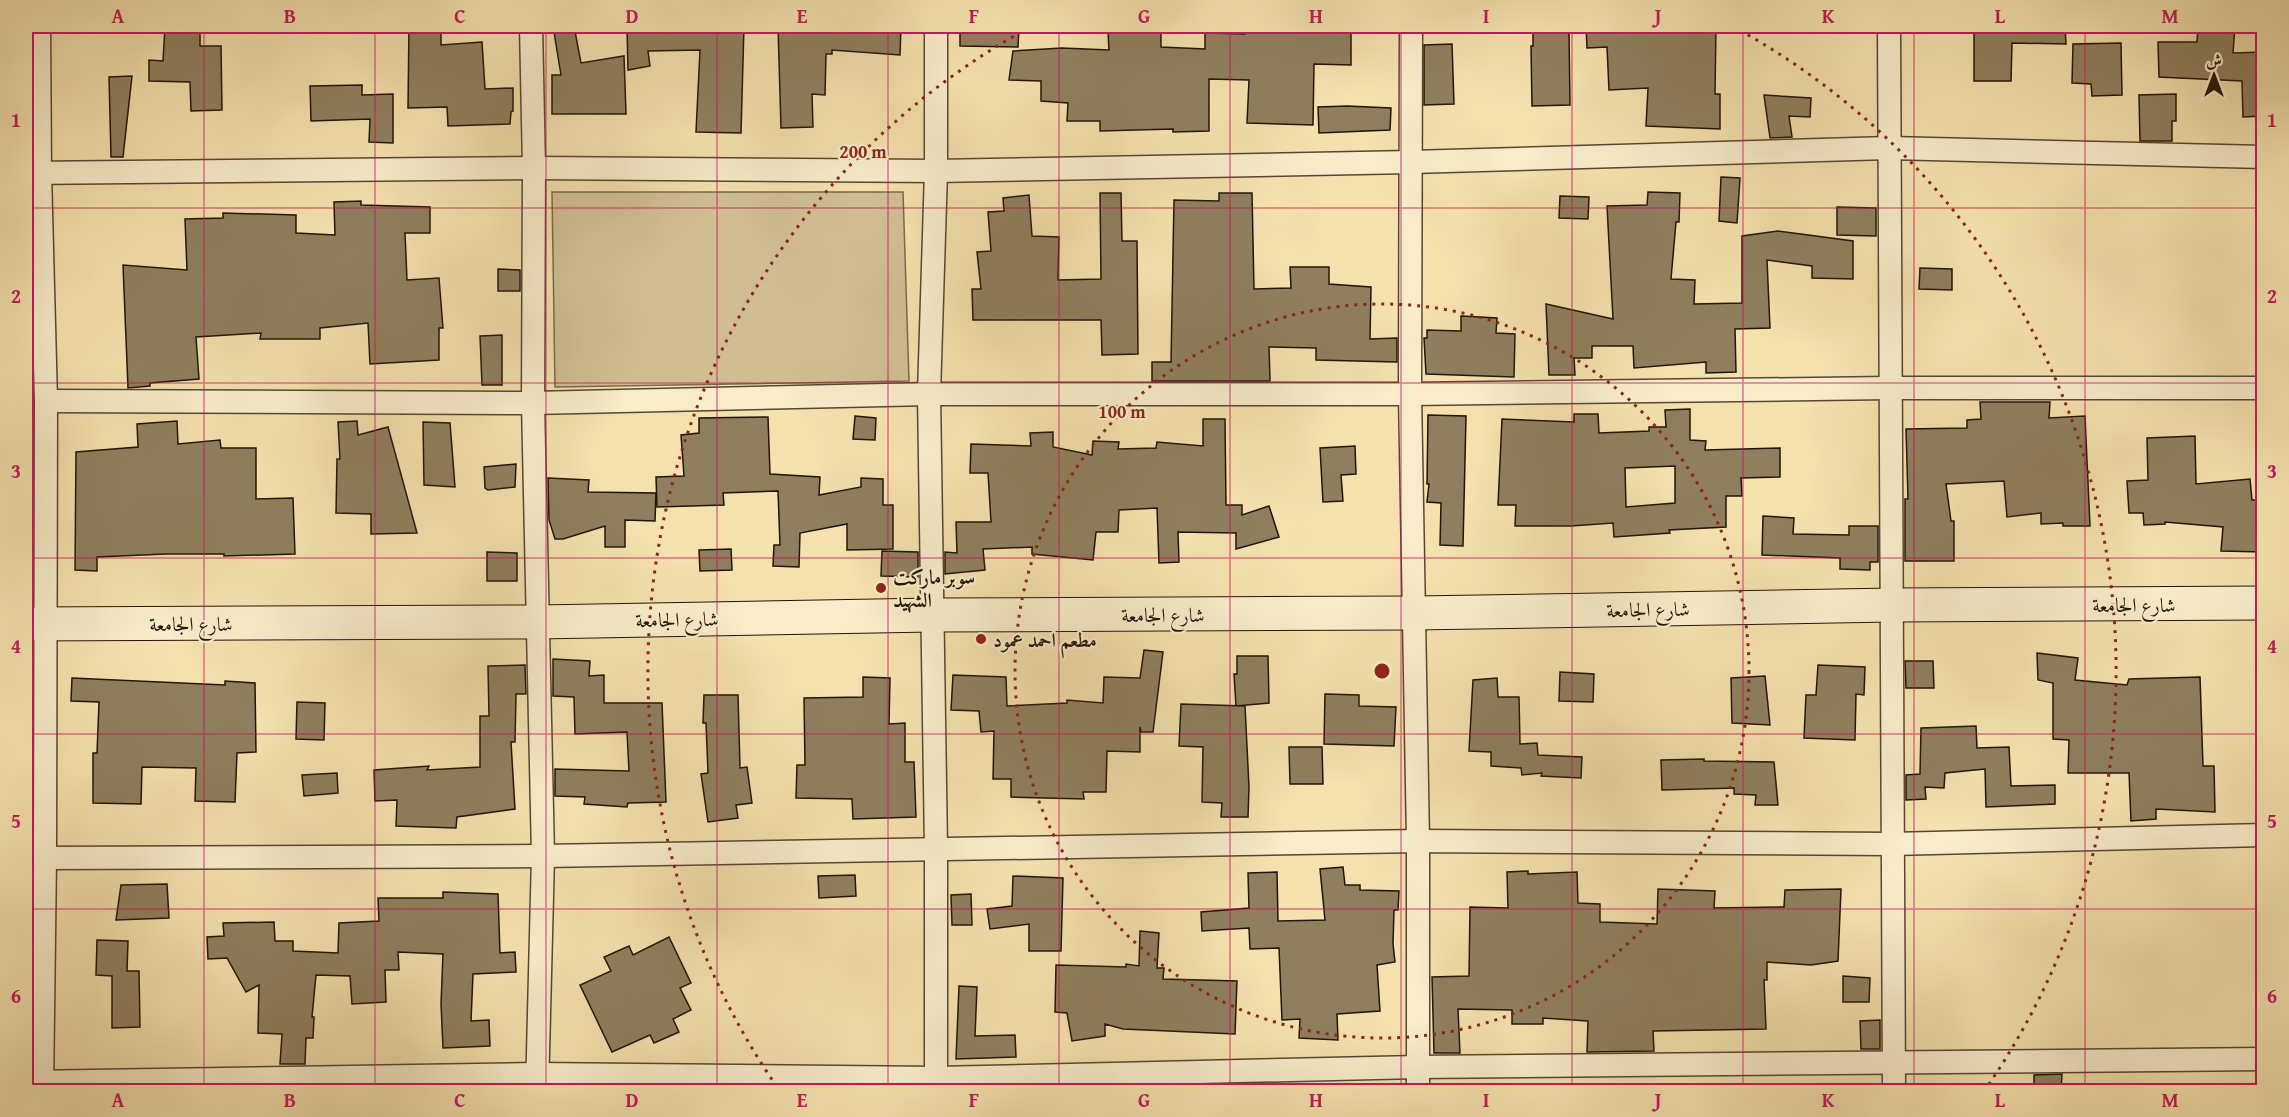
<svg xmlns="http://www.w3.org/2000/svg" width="2289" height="1117" viewBox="0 0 2289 1117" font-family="'Gentium Book Plus',Amiri,serif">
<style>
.green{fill:#d0be92;stroke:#79694d;stroke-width:1.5}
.building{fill:#8f7f5e;stroke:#221408;stroke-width:1.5;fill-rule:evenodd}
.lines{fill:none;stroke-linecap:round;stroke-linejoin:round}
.street-casing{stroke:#564732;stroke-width:25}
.secondary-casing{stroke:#221408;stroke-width:35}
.street{stroke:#f8ecca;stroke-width:22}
.secondary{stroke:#f8ecca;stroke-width:33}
.grid{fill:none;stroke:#c2185b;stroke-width:1.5;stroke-opacity:0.55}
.ring{fill:none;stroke:#8f2418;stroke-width:3;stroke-dasharray:3 6}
.poi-dot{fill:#8f2418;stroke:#f8ecca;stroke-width:2}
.labels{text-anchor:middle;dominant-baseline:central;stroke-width:4.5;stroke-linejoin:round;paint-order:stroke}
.poi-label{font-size:20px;font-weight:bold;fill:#221408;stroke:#f8ecca;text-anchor:start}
.street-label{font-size:20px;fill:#221408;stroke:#f8ecca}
.centre{fill:#8f2418;stroke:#f8ecca;stroke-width:3}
.ring-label{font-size:18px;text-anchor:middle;font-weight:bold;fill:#8f2418;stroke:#f8ecca;stroke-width:4.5;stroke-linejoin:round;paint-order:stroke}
.neatline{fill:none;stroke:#c2185b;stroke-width:2}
.grid-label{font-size:20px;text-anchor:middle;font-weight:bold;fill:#c2185b}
</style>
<rect width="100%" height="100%" fill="#f4e1ae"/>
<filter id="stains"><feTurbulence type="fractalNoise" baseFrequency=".00333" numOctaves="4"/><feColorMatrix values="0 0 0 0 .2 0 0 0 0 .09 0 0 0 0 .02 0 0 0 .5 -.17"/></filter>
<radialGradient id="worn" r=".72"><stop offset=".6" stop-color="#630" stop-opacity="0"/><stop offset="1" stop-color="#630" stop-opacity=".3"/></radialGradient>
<polygon class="green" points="552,192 903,192 909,381 555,387"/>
<g class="building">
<polygon points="165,26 200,26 200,46 221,46 222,110 191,111 190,82 149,81 149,60 163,61"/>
<polygon points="409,26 441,26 441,45 482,42 485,89 513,88 513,111 511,112 510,124 448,126 447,107 408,108"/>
<polygon points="553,26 574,26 581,63 624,56 626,114 552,114 552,75 561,75"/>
<polygon points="627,26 744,26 741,133 696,132 700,50 648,51 650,66 628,70"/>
<polygon points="778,26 901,26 900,55 832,50 832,54 826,54 825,95 812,94 813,127 781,128"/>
<polygon points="960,26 1019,26 1018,47 960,46"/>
<polygon points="1135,26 1161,26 1161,47 1205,49 1205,33 1245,34 1245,26 1351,26 1351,65 1314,64 1313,125 1247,123 1249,80 1209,79 1209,131 1173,132 1173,129 1100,131 1100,121 1067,121 1068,103 1041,101 1041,81 1009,80 1013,51 1062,48 1109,50 1108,32 1135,31"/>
<polygon points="1586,26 1716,26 1715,94 1720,94 1720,129 1646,126 1648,88 1609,90 1607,47 1587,48"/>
<polygon points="1974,26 2065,26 2066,44 2012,43 2011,81 1974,81"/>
<polygon points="2198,26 2235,26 2233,53 2264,52 2263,116 2243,117 2242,81 2159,77 2158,42 2197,42"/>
<polygon points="1569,31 1570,105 1532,106 1531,46 1533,46 1533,32"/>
<polygon points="2121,43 2122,95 2092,96 2091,84 2072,83 2073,44"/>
<polygon points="1452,44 1454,104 1424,105 1424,45"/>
<polygon points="132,76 123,157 111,157 109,77"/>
<polygon points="362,85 362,95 393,94 393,143 369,142 370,119 311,121 310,86"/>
<polygon points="2176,94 2176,121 2172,121 2172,141 2140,141 2139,95"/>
<polygon points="1764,95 1811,98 1810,117 1789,116 1792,137 1770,138"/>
<polygon points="1347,106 1391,108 1390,130 1319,133 1318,107"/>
<polygon points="1721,177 1740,178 1737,223 1719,221"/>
<polygon points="1648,192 1680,193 1679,222 1676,222 1671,279 1695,280 1694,304 1742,303 1742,236 1778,231 1853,241 1853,279 1812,278 1812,266 1767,260 1770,328 1735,329 1736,372 1706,373 1706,362 1634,368 1633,346 1592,346 1592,358 1574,358 1575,375 1549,375 1546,304 1613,319 1607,206 1647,205"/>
<polygon points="1100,193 1121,193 1122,241 1137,241 1138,354 1102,355 1101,320 973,320 972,289 981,289 977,252 991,251 988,212 1004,211 1003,198 1029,195 1032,236 1059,237 1058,280 1101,279"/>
<polygon points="1219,193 1252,193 1254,289 1291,288 1290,267 1329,267 1329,284 1371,287 1370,339 1397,338 1397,362 1316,360 1316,348 1269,347 1270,381 1152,381 1152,362 1171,362 1174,200 1219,201"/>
<polygon points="1560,196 1589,197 1588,219 1559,218"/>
<polygon points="361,201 361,205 430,207 430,233 405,233 407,280 439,278 443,328 439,328 439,360 370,364 368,323 320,328 320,339 260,339 261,333 196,337 199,379 150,383 150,386 128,388 123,265 187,270 185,219 223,218 223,213 296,215 296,233 335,235 334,202"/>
<polygon points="1837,207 1876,208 1876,236 1837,235"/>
<polygon points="1920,268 1952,269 1952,290 1919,289"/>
<polygon points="498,269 520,270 520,291 498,291"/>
<polygon points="1461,316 1497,318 1496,333 1515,334 1514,377 1426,374 1424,338 1427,338 1427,330 1461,331"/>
<polygon points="502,335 502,385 482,385 480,336"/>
<polygon points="1980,402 2050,402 2049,418 2085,416 2090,526 2063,526 2063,523 2041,524 2041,513 2007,517 2004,481 1946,484 1951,521 1954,521 1954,561 1905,561 1905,499 1908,499 1906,429 1967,428 1967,420 1981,419"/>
<path d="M 1690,409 L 1690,440 L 1706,441 L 1705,450 L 1780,448 L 1780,477 L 1741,478 L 1742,496 L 1726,496 L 1726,527 L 1669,530 L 1670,533 L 1614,537 L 1613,523 L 1571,526 L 1515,526 L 1516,505 L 1498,505 L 1502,419 L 1574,422 L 1574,414 L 1598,414 L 1599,433 L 1649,431 L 1649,427 L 1666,427 L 1665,410 ZM 1675,466 L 1675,503 L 1626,507 L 1625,468 Z"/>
<polygon points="1428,415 1466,416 1463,546 1440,545 1441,503 1427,502 1429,484 1427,484"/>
<polygon points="855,416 876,418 875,440 853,439"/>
<polygon points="768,417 770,474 820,477 819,495 861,487 861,478 883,479 883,505 893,505 893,549 847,550 847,524 800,533 799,567 773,566 774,545 780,545 778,491 723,493 724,505 657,507 656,477 684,476 681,435 699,433 699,418"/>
<polygon points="1203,419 1225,419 1226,505 1242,505 1242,515 1269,506 1279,537 1236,549 1236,533 1178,532 1179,562 1159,563 1157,508 1119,510 1118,532 1096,532 1093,560 1032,554 1032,547 983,549 985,570 945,574 945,552 957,553 956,522 991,522 988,473 970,473 971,444 1031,446 1030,433 1053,432 1053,447 1092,455 1093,441 1119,442 1118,449 1156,448 1157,442 1203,446"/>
<polygon points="177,421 178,444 220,440 221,448 256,448 256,499 293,498 295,554 224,556 224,554 166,554 97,557 97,571 75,570 76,452 138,447 137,424"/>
<polygon points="357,421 358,435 388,427 417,533 371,534 371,514 336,513 337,459 340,459 338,422"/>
<polygon points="423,422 450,423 455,487 424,485"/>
<polygon points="2195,436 2196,484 2250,479 2252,500 2257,500 2256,533 2264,534 2264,552 2221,551 2223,527 2165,522 2165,524 2144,525 2143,513 2129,513 2127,481 2148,480 2147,438"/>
<polygon points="1355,446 1356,474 1341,475 1343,501 1323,502 1320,448"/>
<polygon points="516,464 515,487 488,490 485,488 484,467"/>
<polygon points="548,478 589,480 588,492 656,493 655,521 625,520 625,547 605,547 605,526 563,539 555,539 549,520"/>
<polygon points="1763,516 1794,518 1793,534 1849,535 1849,526 1878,526 1878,562 1870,562 1870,570 1840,569 1840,558 1762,555"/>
<polygon points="731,549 732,570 700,571 699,550"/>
<polygon points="882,551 918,552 918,577 881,576"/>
<polygon points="487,552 517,553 517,581 487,581"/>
<polygon points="1144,650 1163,652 1153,732 1141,732 1140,727 1140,752 1107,751 1106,792 1083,792 1084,799 1011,797 1011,779 993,779 994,731 981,732 979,711 951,710 953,675 1006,677 1007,706 1067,703 1067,700 1103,703 1104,677 1140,678"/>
<polygon points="2037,653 2078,658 2075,680 2127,685 2129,679 2200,677 2203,766 2214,766 2215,812 2156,809 2156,819 2131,821 2129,773 2068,773 2069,740 2053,739 2053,683 2038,680"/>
<polygon points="1237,656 1268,656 1269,703 1236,706 1234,674 1237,674"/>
<polygon points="553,659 590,661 589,676 604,675 604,703 662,703 666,802 628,803 627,807 584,804 585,797 555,796 555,769 629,771 627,732 575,734 574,697 553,696"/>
<polygon points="1905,661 1933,661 1934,688 1906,688"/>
<polygon points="525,665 526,694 516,694 515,742 511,742 515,809 457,817 456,828 396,826 397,800 375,801 374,770 429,766 427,770 480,767 480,716 489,716 488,666"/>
<polygon points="1818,665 1865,667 1864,695 1856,694 1855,740 1804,738 1806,695 1816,695"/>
<polygon points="1560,672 1594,674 1593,702 1559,701"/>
<polygon points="1765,676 1770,725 1732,723 1731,678"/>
<polygon points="863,677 890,678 889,724 905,723 905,762 914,762 916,817 853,819 852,799 796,798 797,765 805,765 804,698 863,697"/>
<polygon points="72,678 225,685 225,681 255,683 256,752 237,753 235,802 195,801 196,768 142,767 141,804 93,803 93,753 97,753 99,702 71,701"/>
<polygon points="1497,678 1498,697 1519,697 1520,744 1537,743 1538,755 1582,757 1581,778 1541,776 1542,773 1522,775 1521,768 1491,766 1491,752 1469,751 1473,680"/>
<polygon points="1325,694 1359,695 1359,706 1396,707 1394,746 1324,744"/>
<polygon points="704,695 738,695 740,768 747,767 752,803 736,805 738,818 708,822 701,774 708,773 706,723 703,723"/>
<polygon points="297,702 325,703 324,740 296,739"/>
<polygon points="1181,704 1245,706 1249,787 1248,817 1221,817 1222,803 1202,802 1203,747 1179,746"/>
<polygon points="1976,726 1977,748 2009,747 2011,786 2055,785 2055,804 1986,807 1985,769 1945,773 1944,788 1925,787 1926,799 1906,800 1906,775 1920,774 1921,728"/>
<polygon points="1289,747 1322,747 1323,784 1290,784"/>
<polygon points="1704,759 1704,761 1774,762 1778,805 1755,805 1756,795 1734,794 1734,788 1662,790 1661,760"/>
<polygon points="337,773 338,793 304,796 302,775"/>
<polygon points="1343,867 1345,885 1360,885 1360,890 1399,891 1398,910 1394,910 1393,944 1395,962 1377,965 1380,1011 1337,1014 1338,1040 1299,1038 1300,1019 1282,1020 1279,948 1250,949 1249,928 1202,931 1201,912 1249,908 1248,873 1277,872 1278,921 1325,920 1320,869"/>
<polygon points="1528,871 1528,874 1577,872 1578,903 1600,904 1600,922 1657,924 1658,889 1715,891 1714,908 1784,907 1785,890 1841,889 1838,961 1811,965 1767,962 1767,980 1764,980 1766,1029 1653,1031 1654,1051 1587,1052 1588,1021 1543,1018 1543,1024 1512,1024 1512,1010 1458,1009 1460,1053 1434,1053 1432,977 1469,976 1470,907 1508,908 1507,872"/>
<polygon points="855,875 856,896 819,898 818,876"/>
<polygon points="1013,876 1063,878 1061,951 1029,951 1029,924 990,929 987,909 1012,906"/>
<polygon points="167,884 169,918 116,920 121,885"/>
<polygon points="443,892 498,894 500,953 515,952 516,972 473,974 471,1021 489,1020 490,1046 443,1048 441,1004 443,954 398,952 399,970 385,970 386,1002 352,1004 350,976 316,975 312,1017 314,1017 313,1038 306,1038 305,1064 280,1064 282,1034 258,1033 259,985 246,992 227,958 208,959 207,937 224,936 223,923 274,922 275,941 293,941 293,951 338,953 339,923 379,921 378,898 443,898"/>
<polygon points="971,894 972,925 952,925 951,895"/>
<polygon points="1140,931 1159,933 1157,968 1164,968 1163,979 1237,981 1235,1034 1123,1029 1105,1024 1105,1036 1072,1041 1067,1013 1055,1012 1056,965 1126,967 1126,964 1139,966"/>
<polygon points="669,937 691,983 680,988 691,1010 673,1019 679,1032 654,1043 650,1035 612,1052 580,985 611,971 604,957 629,946 633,955"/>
<polygon points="97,940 128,941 127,971 139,971 140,1027 112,1028 112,976 96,975"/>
<polygon points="1843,976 1870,978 1869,1002 1843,1002"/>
<polygon points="959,986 977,987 975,1036 1015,1035 1016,1057 956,1059"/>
<polygon points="1880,1020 1880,1049 1861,1049 1860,1021"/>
<polygon points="2062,1074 2061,1092 2034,1092 2034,1075"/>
</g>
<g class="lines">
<g class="street-casing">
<g id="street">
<polyline points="39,26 40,173 46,401 45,858 42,1092"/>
<polyline points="531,26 534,168 533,403 543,856 537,1092"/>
<polyline points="936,26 936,171 929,394 936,849 936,1092"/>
<polyline points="1411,26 1410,394 1418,841 1418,1092"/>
<polyline points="1889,26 1894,1092"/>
<polyline points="26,173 534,168 936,171 1411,162 1889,148 2264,157"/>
<polyline points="46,401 533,403 929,394 1410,394 1890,388 2264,388"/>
<polyline points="45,858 543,856 1418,841 1892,844 2264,835"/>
<polyline points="26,1082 536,1074 936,1078 1418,1067 2264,1059"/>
</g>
</g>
<g class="secondary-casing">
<polyline id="secondary" points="26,624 538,622 932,615 1415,613 1893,605 2264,603"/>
</g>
<use href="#street" class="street"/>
<use href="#secondary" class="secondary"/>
</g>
<path class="grid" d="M 204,26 L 204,1092M 375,26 L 375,1092M 546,26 L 546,1092M 717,26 L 717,1092M 888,26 L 888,1092M 1059,26 L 1059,1092M 1230,26 L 1230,1092M 1401,26 L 1401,1092M 1572,26 L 1572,1092M 1743,26 L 1743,1092M 1914,26 L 1914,1092M 2085,26 L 2085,1092M 26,208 L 2264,208M 26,383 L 2264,383M 26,558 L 2264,558M 26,734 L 2264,734M 26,909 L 2264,909"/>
<g class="ring">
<circle cx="1382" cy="671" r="367"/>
<path d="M777 1087A734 734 0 0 1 1032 26M1732 26A734 734 0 0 1 1987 1087"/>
</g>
<g class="poi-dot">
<circle cx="881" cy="588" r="6"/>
<circle cx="981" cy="639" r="6"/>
</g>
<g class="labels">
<g class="poi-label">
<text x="893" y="576">سوبر ماركت<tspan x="893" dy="23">الشهيد</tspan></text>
<text x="993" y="639">مطعم احمد عمود</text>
</g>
<g class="street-label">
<text x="2134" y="604">شارع الجامعة</text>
<text transform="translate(1648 609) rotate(-1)">شارع الجامعة</text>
<text x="1163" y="614">شارع الجامعة</text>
<text transform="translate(677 619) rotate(-1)">شارع الجامعة</text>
<text x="191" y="623">شارع الجامعة</text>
</g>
</g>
<circle cx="1382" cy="671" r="9" class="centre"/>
<g class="ring-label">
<text x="863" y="158">200 m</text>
<text x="1122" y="418">100 m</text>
</g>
<rect width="2289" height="1117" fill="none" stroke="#f4e1ae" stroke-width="66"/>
<g transform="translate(2214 75)" stroke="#f8ecca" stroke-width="4.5" paint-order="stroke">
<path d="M0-4.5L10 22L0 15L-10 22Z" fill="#221408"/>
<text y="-9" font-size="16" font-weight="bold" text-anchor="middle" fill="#221408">ش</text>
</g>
<rect x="33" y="33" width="2223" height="1051" class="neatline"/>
<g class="grid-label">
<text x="118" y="23">A</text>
<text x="290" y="23">B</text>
<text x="460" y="23">C</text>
<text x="632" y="23">D</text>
<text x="802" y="23">E</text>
<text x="974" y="23">F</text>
<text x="1144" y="23">G</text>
<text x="1316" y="23">H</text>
<text x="1486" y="23">I</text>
<text x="1658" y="23">J</text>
<text x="1828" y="23">K</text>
<text x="2000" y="23">L</text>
<text x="2170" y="23">M</text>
<text x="16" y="127">1</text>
<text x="2272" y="127">1</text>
<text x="16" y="303">2</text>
<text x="2272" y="303">2</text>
<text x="16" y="478">3</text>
<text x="2272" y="478">3</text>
<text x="16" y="653">4</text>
<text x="2272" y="653">4</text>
<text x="16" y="828">5</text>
<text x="2272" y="828">5</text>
<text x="16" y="1003">6</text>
<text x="2272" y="1003">6</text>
<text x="118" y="1107">A</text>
<text x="290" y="1107">B</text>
<text x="460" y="1107">C</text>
<text x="632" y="1107">D</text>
<text x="802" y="1107">E</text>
<text x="974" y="1107">F</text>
<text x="1144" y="1107">G</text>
<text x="1316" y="1107">H</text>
<text x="1486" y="1107">I</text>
<text x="1658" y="1107">J</text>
<text x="1828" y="1107">K</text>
<text x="2000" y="1107">L</text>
<text x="2170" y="1107">M</text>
</g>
<rect width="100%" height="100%" filter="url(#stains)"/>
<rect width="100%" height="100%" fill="url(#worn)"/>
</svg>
